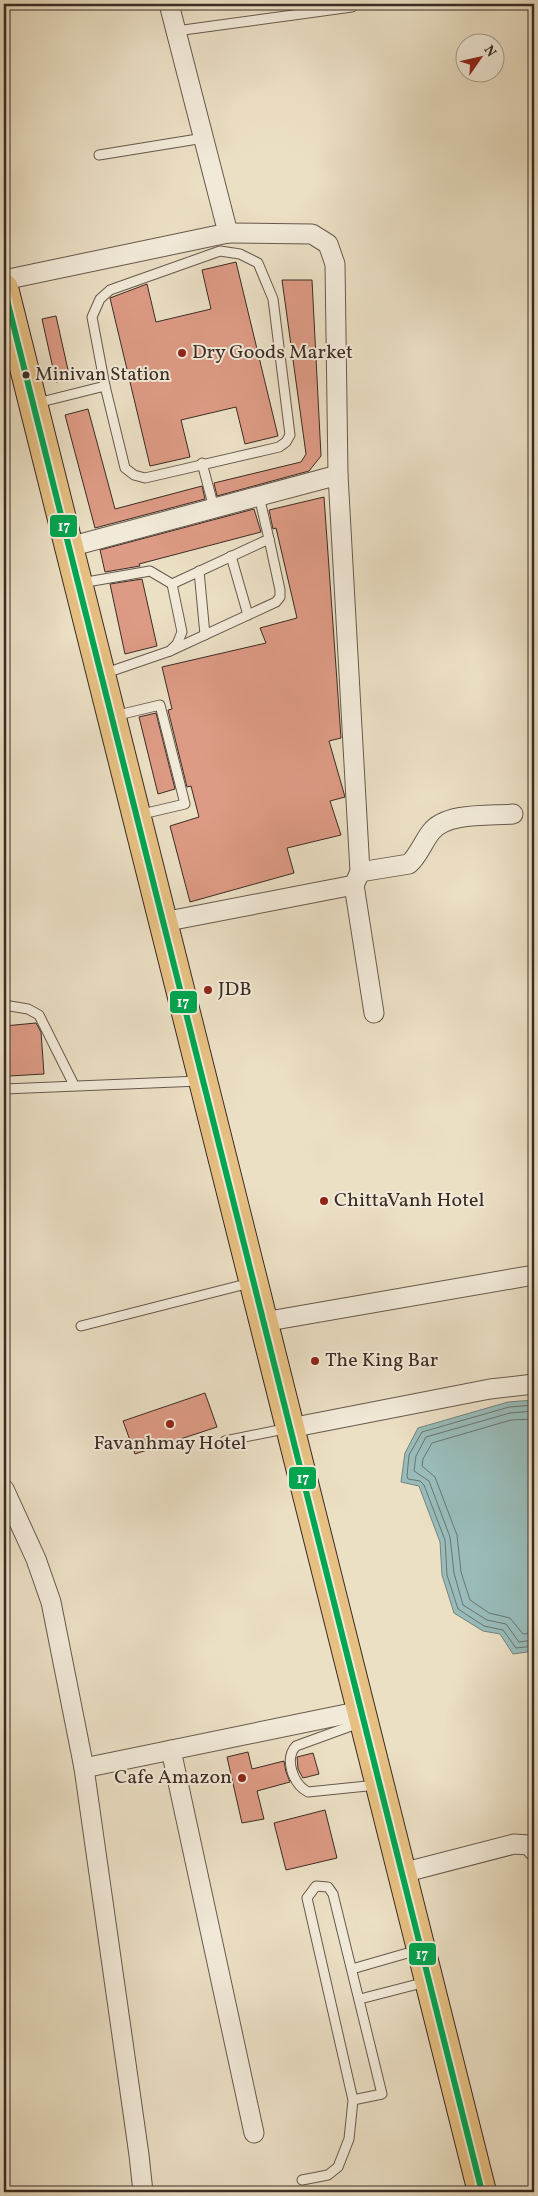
<svg xmlns="http://www.w3.org/2000/svg" width="538" height="2196" viewBox="0 0 538 2196" font-family="Vollkorn,serif">
<style>
.water{fill:#99bcba;stroke:#73827e}
.lines{fill:none;stroke-linecap:round;stroke-linejoin:round}
.shore{stroke:#6a746f;stroke-width:1}
.building{fill:#dd9a84;stroke:#3b2c24}
.lane-casing{stroke:#67594c;stroke-width:11}
.street-casing{stroke:#67594c;stroke-width:21}
.highway-casing{stroke:#3b2c24;stroke-width:30}
.lane{stroke:#f2ead9;stroke-width:9}
.street{stroke:#f2ead9;stroke-width:19}
.highway{stroke:#e6c082;stroke-width:28}
.bus-1-casing{stroke:#f2ead9;stroke-width:10}
.bus-1{stroke:#00a651;stroke-width:6}
.poi-dot{fill:#8f2418;stroke:#f2ead9;stroke-width:2}
.bus-dot{fill:#3b2c24;stroke:#f2ead9;stroke-width:2}
.labels{text-anchor:middle;dominant-baseline:central;stroke-width:4;stroke-linejoin:round;paint-order:stroke}
.bus-label{font-size:19px;fill:#3b2c24;stroke:#f2ead9;text-anchor:start}
.poi-label{font-size:20px;fill:#3b2c24;stroke:#f2ead9;text-anchor:start}
.line-badge{stroke:#f2ead9;stroke-width:2}
.badge-label{font-size:14px;text-anchor:middle;font-weight:bold;fill:#fff}
</style>
<rect width="100%" height="100%" fill="#ebdfc4"/>
<filter id="stains"><feTurbulence type="fractalNoise" baseFrequency=".004" numOctaves="4"/><feColorMatrix values="0 0 0 0 .2 0 0 0 0 .09 0 0 0 0 .02 0 0 0 .5 -.17"/></filter>
<radialGradient id="worn" r=".72"><stop offset=".6" stop-color="#630" stop-opacity="0"/><stop offset="1" stop-color="#630" stop-opacity=".3"/></radialGradient>
<polygon class="water" points="534,1400 534,1651 513,1654 500,1634 483,1631 454,1613 442,1575 440,1542 419,1486 401,1482 405,1453 418,1428 508,1402"/>
<g class="lines">
<g class="shore">
<polyline points="534,1405 509,1407 422,1432 409,1455 407,1476 408,1479 420,1481 424,1485 445,1540 447,1575 458,1609 484,1626 503,1630 516,1648 534,1646"/>
<polyline points="534,1411 510,1413 426,1437 416,1456 414,1471 429,1481 450,1537 454,1573 463,1605 487,1620 506,1624 519,1642 534,1640"/>
<polyline points="534,1419 511,1420 432,1443 423,1459 422,1466 435,1477 457,1535 461,1572 470,1600 489,1613 510,1618 523,1634 534,1633"/>
</g>
</g>
<g class="building">
<polygon points="236,262 278,436 245,444 236,407 181,420 190,457 150,466 110,298 147,284 156,322 211,309 202,270"/>
<polygon points="282,280 312,280 321,456 309,471 217,496 214,483 301,462 306,454"/>
<polygon points="56,316 70,379 56,382 42,319"/>
<polygon points="88,409 115,509 202,486 205,499 95,528 65,415"/>
<polygon points="324,497 341,738 329,741 345,797 330,801 341,835 287,848 294,873 190,902 170,826 199,817 191,786 187,787 168,710 172,709 162,667 266,643 260,628 297,618 276,528 273,529 269,510"/>
<polygon points="254,509 261,532 139,564 140,566 105,572 100,550"/>
<polygon points="142,579 157,646 125,654 110,584"/>
<polygon points="156,713 175,789 158,794 139,717"/>
<polygon points="36,1023 41,1032 44,1074 9,1076 9,1065 4,1066 4,1026"/>
<polygon points="205,1393 217,1427 135,1454 123,1421"/>
<polygon points="248,1752 252,1769 284,1761 286,1772 290,1782 257,1791 264,1819 242,1823 227,1757"/>
<polygon points="313,1753 319,1774 303,1778 298,1769 297,1757"/>
<polygon points="325,1810 337,1858 286,1870 274,1823"/>
</g>
<g class="lines">
<g class="lane-casing">
<g id="lane">
<polyline points="176,31 352,7"/>
<polyline points="99,155 204,138"/>
<polygon points="220,251 240,254 258,263 273,299 290,435 286,442 279,447 145,478 134,475 125,468 105,386 92,317 100,299 110,290"/>
<polyline points="37,403 105,386"/>
<polyline points="202,463 214,508"/>
<polyline points="231,556 248,615"/>
<polyline points="199,571 205,635"/>
<polyline points="81,583 150,571 172,584 269,539 259,496"/>
<polyline points="170,651 276,602 280,597 280,590 269,539"/>
<polyline points="103,674 170,651 177,644 182,632 172,584"/>
<polyline points="114,716 160,705 185,804 138,815"/>
<polyline points="4,1005 28,1009 39,1015 74,1085"/>
<polyline points="4,1089 200,1081"/>
<polyline points="81,1326 250,1283"/>
<polyline points="225,1441 289,1428"/>
<path d="M 362,1722 L 296,1746 C 284,1759 293,1784 308,1792 L 377,1785"/>
<polyline points="352,1969 418,1950"/>
<polyline points="360,1999 426,1982"/>
<polyline points="302,2180 328,2175 338,2167 349,2139 353,2100 307,1898 316,1886 328,1887 333,1894 382,2094 353,2100"/>
</g>
</g>
<g class="street-casing">
<g id="street">
<polyline points="4,280 228,233 169,4"/>
<polyline points="69,547 338,475"/>
<path d="M 360,872 L 409,864 C 419,855 423,842 431,832 C 446,812 490,816 513,814"/>
<polyline points="354,885 374,1013"/>
<polyline points="163,922 354,885 360,872 338,475 335,264 328,244 312,234 228,233"/>
<polyline points="263,1322 534,1275"/>
<polyline points="290,1428 490,1389 534,1384"/>
<polyline points="4,1489 36,1559 51,1602 84,1768 139,2155 143,2192"/>
<polyline points="171,1750 254,2133"/>
<polyline points="84,1768 361,1711"/>
<polyline points="402,1873 514,1844 529,1845 534,1851"/>
</g>
</g>
<g class="highway-casing">
<polyline id="highway" points="4,288 482,2192"/>
</g>
<use href="#lane" class="lane"/>
<use href="#street" class="street"/>
<use href="#highway" class="highway"/>
<g class="bus-1-casing">
<polyline id="bus-1" points="4,288 482,2192"/>
</g>
<use href="#bus-1" class="bus-1"/>
</g>
<g class="poi-dot">
<circle cx="182" cy="353" r="5"/>
<circle cx="208" cy="990" r="5"/>
<circle cx="324" cy="1201" r="5"/>
<circle cx="315" cy="1361" r="5"/>
<circle cx="170" cy="1424" r="5"/>
<circle cx="242" cy="1778" r="5"/>
</g>
<circle class="bus-dot" cx="26" cy="375" r="4.5"/>
<g class="labels">
<g class="bus-label">
<text x="35" y="375">Minivan Station</text>
</g>
<g class="poi-label">
<text x="192" y="353">Dry Goods Market</text>
<text x="218" y="990">JDB</text>
<text x="334" y="1201">ChittaVanh Hotel</text>
<text x="325" y="1361">The King Bar</text>
<text x="170" y="1444" text-anchor="middle">Favanhmay Hotel</text>
<text x="232" y="1778" text-anchor="end">Cafe Amazon</text>
</g>
</g>
<g class="line-badge">
<rect x="49" y="514" width="29" height="24" rx="5" fill="#00a651"/>
<rect x="169" y="990" width="29" height="24" rx="5" fill="#00a651"/>
<rect x="288" y="1466" width="29" height="24" rx="5" fill="#00a651"/>
<rect x="408" y="1942" width="29" height="24" rx="5" fill="#00a651"/>
</g>
<g class="badge-label">
<text x="64" y="531">17</text>
<text x="183" y="1007">17</text>
<text x="303" y="1483">17</text>
<text x="422" y="1959">17</text>
</g>
<rect width="538" height="2196" fill="none" stroke="#ebdfc4" stroke-width="20"/>
<rect x="5" y="5" width="528" height="2186" fill="none" stroke="#3b2c24" stroke-width="2.5"/>
<rect x="10" y="10" width="518" height="2176" fill="none" stroke="#3b2c24"/>
<g transform="translate(480 58) rotate(56)"><circle r="24" fill="#f2ead9" stroke="#a99e91"/>
<path d="M0-4L9 19L0 12L-9 19Z" fill="#8f2418"/>
<text y="-8" font-size="14" font-weight="bold" text-anchor="middle" fill="#3b2c24">N</text>
</g>
<rect width="100%" height="100%" filter="url(#stains)"/>
<rect width="100%" height="100%" fill="url(#worn)"/>
</svg>
